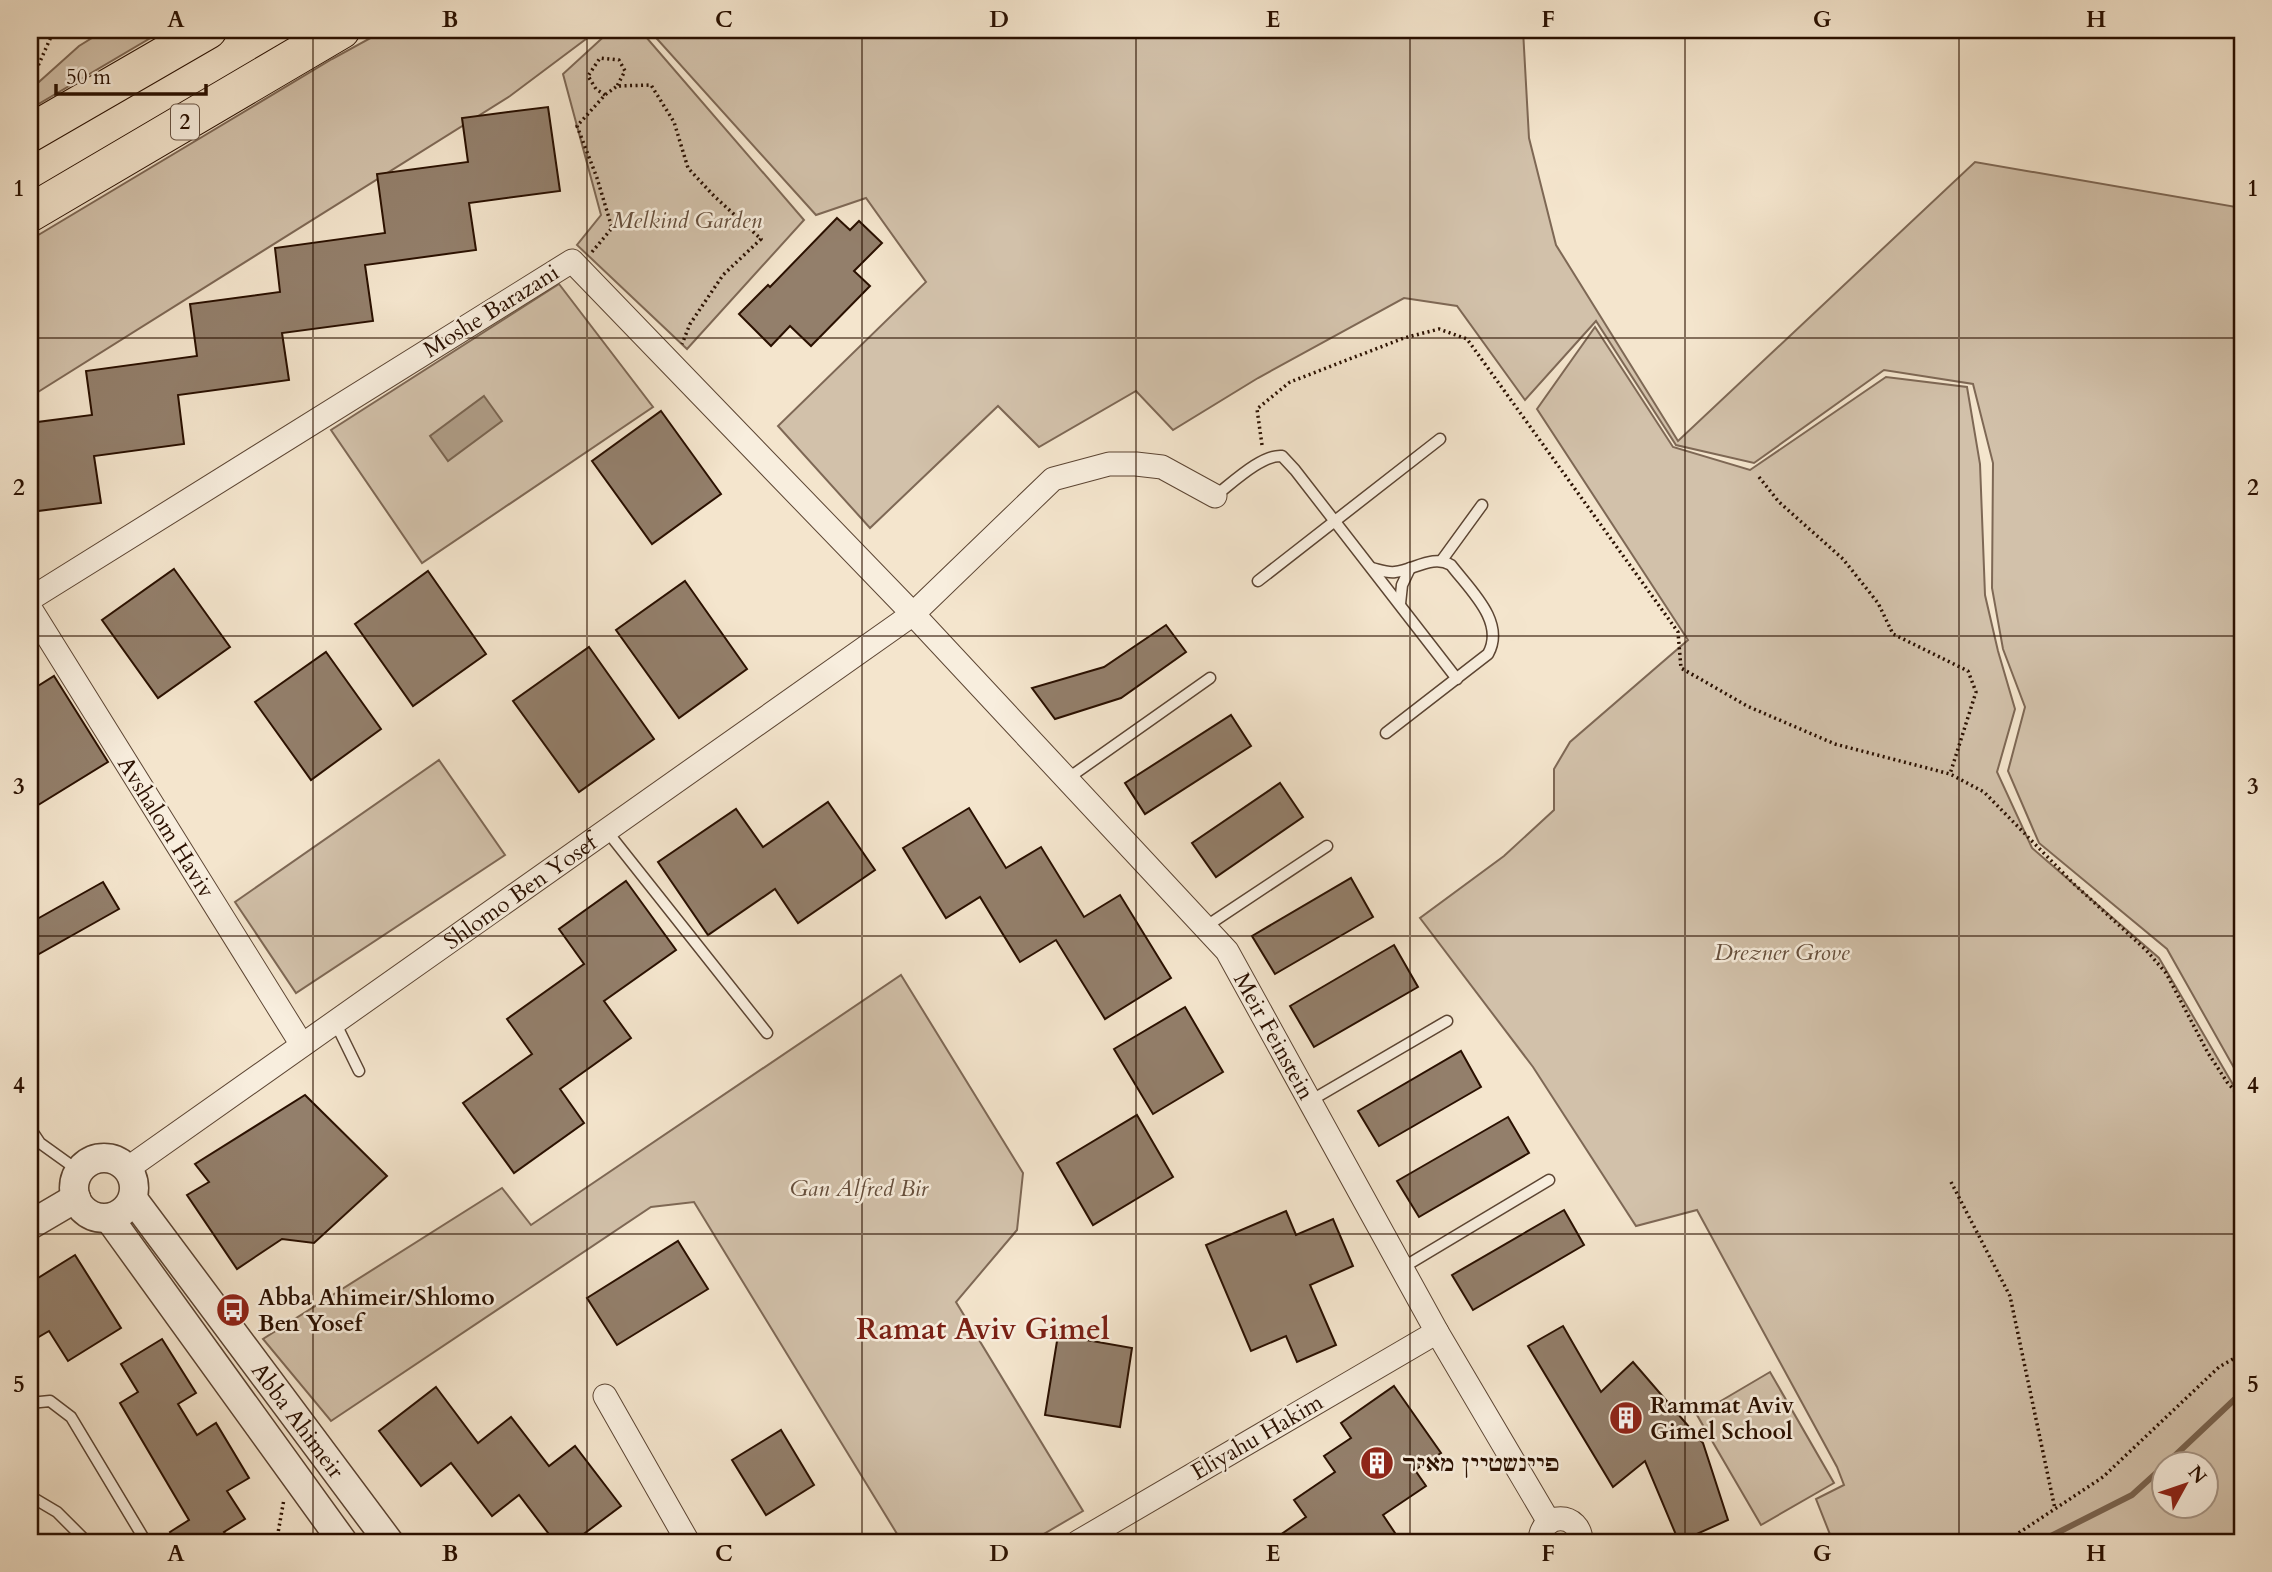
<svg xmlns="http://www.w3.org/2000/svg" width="2272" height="1572" viewBox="0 0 2272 1572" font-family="Cardo,'Frank Ruhl Libre',serif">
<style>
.green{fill:#d2c1aa;stroke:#7e6855;stroke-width:2;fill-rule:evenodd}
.water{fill:#af9d87;stroke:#7a6551;stroke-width:2}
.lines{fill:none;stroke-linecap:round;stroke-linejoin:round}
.stream{stroke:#7a6551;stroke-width:6}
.building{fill:#937f6b;stroke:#2a1000;stroke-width:2}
.service-casing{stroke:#5c4533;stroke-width:13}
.minor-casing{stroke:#5c4533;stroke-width:25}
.tertiary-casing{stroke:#5c4533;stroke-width:31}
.trunk-casing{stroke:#2a1000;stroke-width:39}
.path{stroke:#2a1000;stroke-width:3.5;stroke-dasharray:2 3.5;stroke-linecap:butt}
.service{stroke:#f8eede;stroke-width:10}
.minor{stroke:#f8eede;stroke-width:23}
.tertiary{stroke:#f8eede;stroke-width:28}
.trunk{stroke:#f4e5cd;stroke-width:37}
.grid{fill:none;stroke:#2a1000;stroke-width:2;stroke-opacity:0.55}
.labels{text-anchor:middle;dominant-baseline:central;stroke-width:5;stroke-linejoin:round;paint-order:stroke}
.shield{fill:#f8eede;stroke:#685343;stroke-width:2}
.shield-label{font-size:21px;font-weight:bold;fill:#2a1000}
.park-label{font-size:23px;font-style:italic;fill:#654e3c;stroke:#f8eede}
.street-label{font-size:23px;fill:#2a1000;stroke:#f8eede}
.poi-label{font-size:23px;font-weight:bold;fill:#2a1000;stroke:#f8eede;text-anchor:start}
.district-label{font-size:30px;font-weight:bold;fill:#7a1f14;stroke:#f8eede}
.neatline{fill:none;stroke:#2a1000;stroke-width:2.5}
.grid-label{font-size:23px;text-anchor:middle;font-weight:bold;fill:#2a1000}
</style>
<rect width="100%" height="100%" fill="#f4e5cd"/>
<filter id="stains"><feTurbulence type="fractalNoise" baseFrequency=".00286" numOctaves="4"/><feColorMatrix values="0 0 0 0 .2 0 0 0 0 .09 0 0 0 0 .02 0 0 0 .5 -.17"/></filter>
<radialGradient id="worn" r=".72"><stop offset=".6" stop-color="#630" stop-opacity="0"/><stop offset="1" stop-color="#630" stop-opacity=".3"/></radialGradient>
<g class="green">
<polygon points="105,30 164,30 30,109 30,90 79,46"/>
<polygon points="385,30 598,30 510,96 30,397 30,240 332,59"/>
<polygon points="611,30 640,30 804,220 687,349 577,245 601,215 563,74"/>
<polygon points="649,30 1523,30 1529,138 1556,245 1678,441 1975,162 2242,208 2242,1082 2167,949 2039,843 2008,771 2025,707 2003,649 1992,588 1993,463 1973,384 1884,370 1754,463 1676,445 1596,321 1525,400 1457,306 1404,298 1258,378 1173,430 1136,391 1039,447 998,406 870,528 778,426 926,282 866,198 816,215"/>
<polygon points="559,284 653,407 422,563 331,430"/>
<path d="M 1595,327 L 1673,447 L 1750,470 L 1886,377 L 1967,387 L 1980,464 L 1985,595 L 1998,651 L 2015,709 L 1997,772 L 2032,848 L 2159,958 L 2242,1100 L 2242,1542 L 1833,1542 L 1816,1499 L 1844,1485 L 1837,1467 L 1697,1210 L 1636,1226 L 1533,1067 L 1420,918 L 1504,856 L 1554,810 L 1554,769 L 1570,742 L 1688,640 L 1537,409 ZM 2164,1464 L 2206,1464 L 2206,1506 L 2164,1506 Z"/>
<polygon points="439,760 505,855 296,993 235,902"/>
<polygon points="901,975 1023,1173 1017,1230 956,1302 1083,1511 1030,1542 902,1542 694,1202 651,1207 331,1421 263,1339 502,1188 531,1225"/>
<polygon points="1770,1372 1834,1483 1761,1525 1697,1415"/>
</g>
<polygon class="water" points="484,396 502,421 448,461 430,436"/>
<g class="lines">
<g class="stream">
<polyline points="2166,1464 2236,1398 2242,1396"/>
<polyline points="2039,1542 2132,1495 2164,1466"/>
</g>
</g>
<g class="building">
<polygon points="548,107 560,191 469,203 476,250 365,265 373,321 282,333 289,380 178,395 184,444 94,456 101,503 30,512 30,423 92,415 86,371 197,356 190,304 280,292 275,248 385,233 377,174 468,162 462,118"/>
<polygon points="837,218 850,230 859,221 882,243 854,271 870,286 811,346 790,326 771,346 739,314 768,285 770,287"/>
<polygon points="661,411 721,494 652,544 592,461"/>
<polygon points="174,569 230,647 158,698 102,620"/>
<polygon points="428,571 486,654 413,706 355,624"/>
<polygon points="685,581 747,669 679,718 616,630"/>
<polygon points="1166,625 1186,652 1121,698 1055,719 1032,688 1104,667"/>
<polygon points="589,647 654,739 579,792 513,701"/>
<polygon points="326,652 381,729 311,780 255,702"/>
<polygon points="54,676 108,762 30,810 30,691"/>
<polygon points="1231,715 1251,746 1145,814 1125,783"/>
<polygon points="1280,783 1303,817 1216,877 1192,843"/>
<polygon points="828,802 875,870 798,923 775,889 708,935 658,862 736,809 763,847"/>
<polygon points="969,808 1006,868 1041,847 1084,917 1120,895 1171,978 1105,1019 1056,940 1020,962 980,897 946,918 903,848"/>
<polygon points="1351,878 1373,917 1275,974 1252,936"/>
<polygon points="626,881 676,950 604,1001 631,1038 560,1089 584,1123 514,1173 463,1103 532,1054 507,1019 584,964 559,929"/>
<polygon points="103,882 119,909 30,959 30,923"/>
<polygon points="1394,945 1418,987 1314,1047 1290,1006"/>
<polygon points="1185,1007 1223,1072 1153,1114 1114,1049"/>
<polygon points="1461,1051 1481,1087 1379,1146 1358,1111"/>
<polygon points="305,1095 387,1176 314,1243 282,1239 237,1269 187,1195 209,1182 195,1164"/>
<polygon points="1137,1115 1173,1177 1093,1225 1057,1163"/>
<polygon points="1508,1117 1529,1153 1419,1217 1397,1181"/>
<polygon points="1564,1210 1584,1245 1473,1310 1452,1275"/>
<polygon points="1286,1211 1296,1235 1333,1219 1353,1266 1310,1285 1336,1345 1297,1362 1286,1336 1251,1351 1206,1245"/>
<polygon points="678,1241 708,1289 617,1345 587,1298"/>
<polygon points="75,1255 121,1328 68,1361 49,1331 30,1342 30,1283"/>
<polygon points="1563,1326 1601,1392 1633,1362 1703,1443 1728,1520 1679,1542 1645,1461 1613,1487 1528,1346"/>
<polygon points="1058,1335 1132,1348 1120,1427 1045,1415"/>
<polygon points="162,1339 196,1393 178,1404 197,1435 216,1423 249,1478 227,1491 245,1519 224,1532 231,1542 176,1542 170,1532 189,1520 120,1403 138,1392 121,1364"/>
<polygon points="1394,1386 1441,1453 1415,1470 1426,1486 1383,1515 1397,1536 1388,1542 1270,1542 1306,1517 1294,1500 1335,1472 1324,1456 1351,1438 1341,1423"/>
<polygon points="436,1387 478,1443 511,1417 549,1466 575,1446 621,1506 573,1542 555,1542 519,1495 492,1516 451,1463 421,1486 379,1431"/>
<polygon points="781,1430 814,1485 766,1515 732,1460"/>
</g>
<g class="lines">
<g class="service-casing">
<g id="service">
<path d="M 1215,496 C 1231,484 1262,454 1282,456 L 1295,470 L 1457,679"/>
<polyline points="1442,560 1482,505"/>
<path d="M 1372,568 C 1380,570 1387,573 1395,572 C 1414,570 1433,554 1451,565 C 1470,590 1506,622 1488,654 L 1386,733"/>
<polyline points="1258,581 1440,439"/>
<polyline points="1400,604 1402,585 1410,568"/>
<polyline points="1067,779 1210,678"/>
<polyline points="606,830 767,1033"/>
<polyline points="1205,927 1327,846"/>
<polyline points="335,1022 359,1071"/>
<polyline points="1310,1101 1447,1021"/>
<polyline points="30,1128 40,1143 79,1171"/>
<polyline points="1402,1268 1549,1180"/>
<polyline points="30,1403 50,1401 71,1417 146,1542"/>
<polyline points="30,1496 57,1512 87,1542"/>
</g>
</g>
<g class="minor-casing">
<g id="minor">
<polyline points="30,599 572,261 913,614 1227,951 1437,1332 1549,1522"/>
<polyline points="30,608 302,1045"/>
<path id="s1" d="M 127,1169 L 913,614 L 1053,479 L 1109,464 L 1136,464 L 1162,467 L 1215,496"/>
<polyline points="605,1396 688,1542"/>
<polyline points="1078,1542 1437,1332"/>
<path d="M 1540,1542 C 1540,1511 1581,1511 1581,1542"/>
</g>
</g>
<g class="tertiary-casing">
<g id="tertiary">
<circle cx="104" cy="1188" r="30"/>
<path id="s2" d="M 133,1199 L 389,1542"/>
<polyline points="109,1218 343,1542"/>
<polyline points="30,1225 76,1198"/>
</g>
</g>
<g class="trunk-casing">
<g id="trunk">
<polyline points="30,133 208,30"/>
<polyline points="30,213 341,30"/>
</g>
</g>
<g class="path">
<polyline points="30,72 38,66 54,30"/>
<polyline points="605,95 596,89 588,76 600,58 619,60 625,71 617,86"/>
<polyline points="592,252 612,228 597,178 577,126 605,95 617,86 651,85 674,122 688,168 714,196 761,239 723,275 690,324 682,344"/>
<polyline points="1262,445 1257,409 1290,382 1404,338 1439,329 1467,339 1678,632 1681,668 1747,706 1835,744 1950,774 1984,792 2074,884 2146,950 2166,973 2208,1053 2227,1082 2242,1099"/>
<polyline points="1759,477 1779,502 1843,559 1878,603 1893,634 1968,671 1976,692 1950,774"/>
<polyline points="1951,1182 2010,1296 2055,1509"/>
<polyline points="278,1542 278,1533 284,1499"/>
<polyline points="2005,1542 2103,1477 2219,1367 2242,1354"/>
</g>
<use href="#service" class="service"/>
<use href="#minor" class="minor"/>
<use href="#tertiary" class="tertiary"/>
<use href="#trunk" class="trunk"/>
</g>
<path class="grid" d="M 313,30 L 313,1542M 587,30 L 587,1542M 862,30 L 862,1542M 1136,30 L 1136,1542M 1410,30 L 1410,1542M 1685,30 L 1685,1542M 1959,30 L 1959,1542M 30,338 L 2242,338M 30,636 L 2242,636M 30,936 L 2242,936M 30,1234 L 2242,1234"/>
<defs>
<g id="bus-disc" transform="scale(1.75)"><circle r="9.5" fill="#8f2418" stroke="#f8eede"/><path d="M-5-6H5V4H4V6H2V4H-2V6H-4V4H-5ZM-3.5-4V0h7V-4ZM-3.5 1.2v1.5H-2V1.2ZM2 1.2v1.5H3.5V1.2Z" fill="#fff"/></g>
<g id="building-disc" transform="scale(1.75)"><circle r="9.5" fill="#8f2418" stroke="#f8eede"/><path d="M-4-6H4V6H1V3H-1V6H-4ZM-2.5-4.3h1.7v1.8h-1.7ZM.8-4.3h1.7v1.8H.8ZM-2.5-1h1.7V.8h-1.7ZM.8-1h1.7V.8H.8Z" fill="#fff"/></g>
</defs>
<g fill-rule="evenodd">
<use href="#bus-disc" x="233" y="1310"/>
<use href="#building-disc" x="1626" y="1418"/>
<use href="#building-disc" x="1377" y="1463"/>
</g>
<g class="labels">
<rect class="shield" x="171" y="104.5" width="28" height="35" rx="5"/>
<g class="shield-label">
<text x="185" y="122">2</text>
</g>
<g class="park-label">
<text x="687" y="220">Melkind Garden</text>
<text x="1782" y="952">Drezner Grove</text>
<text x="859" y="1188">Gan Alfred Bir</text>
</g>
<g class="street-label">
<text transform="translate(491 311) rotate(-32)">Moshe Barazani</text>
<text transform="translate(166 827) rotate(58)">Avshalom Haviv</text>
<text stroke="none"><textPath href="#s1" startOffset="481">Shlomo Ben Yosef</textPath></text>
<text transform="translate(1274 1036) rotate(61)">Meir Feinstein</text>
<text stroke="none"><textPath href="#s2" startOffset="276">Abba Ahimeir</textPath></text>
<text transform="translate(1257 1437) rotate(-30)">Eliyahu Hakim</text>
</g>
<g class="poi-label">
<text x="258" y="1297">Abba Ahimeir/Shlomo<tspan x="258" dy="26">Ben Yosef</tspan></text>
<text x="1650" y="1405">Rammat Aviv<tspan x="1650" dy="26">Gimel School</tspan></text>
<text x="1402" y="1463">פיינשטיין מאיר</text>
</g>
<g class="district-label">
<text x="983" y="1329">Ramat Aviv Gimel</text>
</g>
</g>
<rect width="2272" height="1572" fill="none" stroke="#f4e5cd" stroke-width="77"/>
<g transform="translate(2185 1485) rotate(50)"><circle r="33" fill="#f8eede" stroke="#a69585" stroke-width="2"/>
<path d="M0-5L12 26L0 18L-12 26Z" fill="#8f2418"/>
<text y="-10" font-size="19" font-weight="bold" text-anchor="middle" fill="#2a1000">N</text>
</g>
<path d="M56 84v10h150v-10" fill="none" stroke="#2a1000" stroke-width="3.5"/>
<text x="66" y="84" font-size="21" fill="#2a1000" stroke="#f8eede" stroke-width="5" paint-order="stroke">50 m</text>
<rect x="38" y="38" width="2196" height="1496" class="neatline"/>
<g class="grid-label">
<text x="176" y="27">A</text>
<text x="450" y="27">B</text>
<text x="724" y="27">C</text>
<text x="999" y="27">D</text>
<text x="1273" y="27">E</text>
<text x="1548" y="27">F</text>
<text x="1822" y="27">G</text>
<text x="2096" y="27">H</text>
<text x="19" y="196">1</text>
<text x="2253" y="196">1</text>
<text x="19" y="495">2</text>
<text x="2253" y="495">2</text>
<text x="19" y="794">3</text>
<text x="2253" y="794">3</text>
<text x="19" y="1093">4</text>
<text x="2253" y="1093">4</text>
<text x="19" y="1392">5</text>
<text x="2253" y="1392">5</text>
<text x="176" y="1561">A</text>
<text x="450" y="1561">B</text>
<text x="724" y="1561">C</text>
<text x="999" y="1561">D</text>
<text x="1273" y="1561">E</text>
<text x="1548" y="1561">F</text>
<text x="1822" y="1561">G</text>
<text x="2096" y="1561">H</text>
</g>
<rect width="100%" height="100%" filter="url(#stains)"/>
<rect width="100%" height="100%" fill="url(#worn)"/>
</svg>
